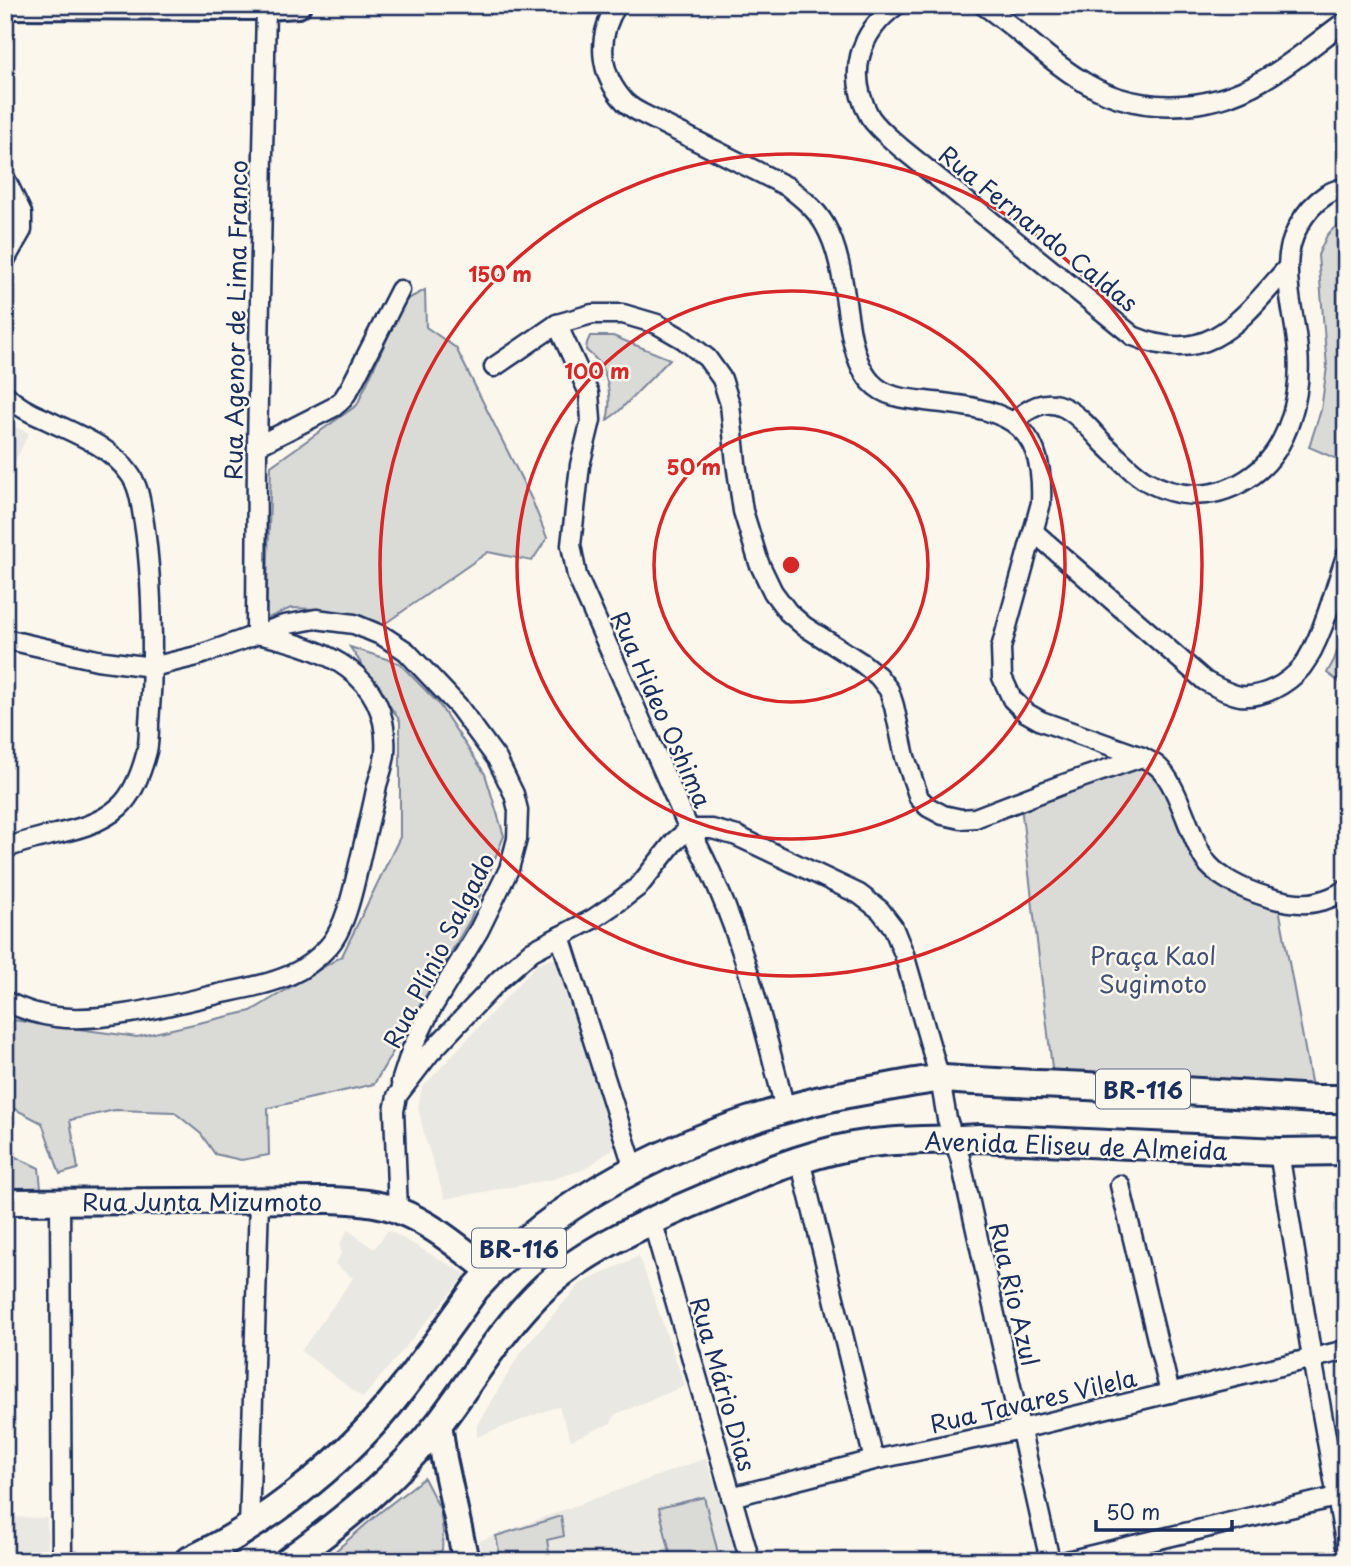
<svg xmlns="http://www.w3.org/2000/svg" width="1351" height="1566" viewBox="0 0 1351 1566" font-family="'Playpen Sans',sans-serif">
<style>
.built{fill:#eae8e2}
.green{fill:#dadad7;stroke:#7a849a;stroke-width:2}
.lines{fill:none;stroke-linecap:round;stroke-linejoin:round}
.street-casing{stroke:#1b2f5e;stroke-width:23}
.secondary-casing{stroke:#1b2f5e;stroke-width:30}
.primary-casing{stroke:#1b2f5e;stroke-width:32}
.street{stroke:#fbf7ec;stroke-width:18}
.secondary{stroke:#fbf7ec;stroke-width:24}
.primary{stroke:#fbf7ec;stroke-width:26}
.ring{fill:none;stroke:#d62828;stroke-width:3.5}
.labels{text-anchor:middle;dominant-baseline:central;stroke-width:5;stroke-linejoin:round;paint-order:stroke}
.shield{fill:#fbf7ec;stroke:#5e6b89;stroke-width:2}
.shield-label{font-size:23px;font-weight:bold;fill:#1b2f5e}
.street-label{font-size:24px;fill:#1b2f5e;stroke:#fbf7ec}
.park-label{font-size:24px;fill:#415176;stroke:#fbf7ec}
.centre{fill:#d62828;stroke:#fbf7ec;stroke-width:3.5}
.ring-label{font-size:21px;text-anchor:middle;font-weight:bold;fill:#d62828;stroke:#fbf7ec;stroke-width:5;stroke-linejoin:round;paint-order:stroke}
</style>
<rect width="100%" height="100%" fill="#fbf7ec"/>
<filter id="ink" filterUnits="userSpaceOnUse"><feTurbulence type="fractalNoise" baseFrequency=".0143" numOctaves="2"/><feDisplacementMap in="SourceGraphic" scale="14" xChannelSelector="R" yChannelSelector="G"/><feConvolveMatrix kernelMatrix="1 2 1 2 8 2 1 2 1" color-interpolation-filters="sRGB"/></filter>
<g filter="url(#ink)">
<g class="built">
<polygon points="5,420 13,426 29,433 5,482"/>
<polygon points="553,959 568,965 573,982 614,1148 585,1169 554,1179 445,1199 425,1138 418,1107 422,1088 538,963"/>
<polygon points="348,1230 374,1249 388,1230 466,1274 363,1398 301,1351 353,1278 335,1264 342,1253 339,1245"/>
<polygon points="639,1256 685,1386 616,1414 611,1423 571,1440 559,1407 550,1409 477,1437 477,1425 521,1352 580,1284"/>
<polygon points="706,1458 739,1561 484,1561 479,1541"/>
<polygon points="5,1517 47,1518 48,1561 5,1561"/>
</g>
<g class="green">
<polygon points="1346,220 1346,463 1309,447 1321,410 1327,367 1318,255 1327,235 1334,228"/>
<polygon points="425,290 426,327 456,348 532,500 547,538 532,561 488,552 383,625 351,614 315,609 291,608 266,619 271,466 357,405 404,301"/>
<path d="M 590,336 L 613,336 L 670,359 L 618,412 L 607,420 C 612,401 609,379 599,363 C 596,358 590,354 586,350 L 587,343 Z"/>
<polygon points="1346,627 1346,687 1327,673 1334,660"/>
<polygon points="350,647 399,663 438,703 485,774 504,836 470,920 374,1084 268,1108 269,1155 241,1160 215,1154 201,1134 174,1112 115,1110 70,1120 78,1169 60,1174 42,1123 5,1104 5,1019 137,1037 251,1011 342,956 400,837 400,721"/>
<polygon points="1140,761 1161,782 1207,872 1279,908 1312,1087 1053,1076 1021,806"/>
<polygon points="5,1152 39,1168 41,1188 5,1189"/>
<polygon points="424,1478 440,1509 443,1532 442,1550 428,1561 324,1561 379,1513"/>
<polygon points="704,1497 720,1561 672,1561 659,1508"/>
<polygon points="561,1516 564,1536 547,1540 550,1558 545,1559 545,1561 501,1561 496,1536"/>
</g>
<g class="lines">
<g class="street-casing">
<g id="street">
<path d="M 617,5 C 596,37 599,74 625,102 C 630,107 637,111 643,114 L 788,187 C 802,198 816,209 825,225 C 842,255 844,294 850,328 C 853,346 858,368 871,382 C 884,397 906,399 925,401 C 999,409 1045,415 1041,503 L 1001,648 L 1002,677 L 1012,699 L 1025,712 L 1041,721 L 1142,757 C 1147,760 1152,762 1156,765 C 1178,782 1189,836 1205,860 C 1221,885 1287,909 1316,902 C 1326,900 1338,895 1346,889"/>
<path d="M 897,5 C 859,32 846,75 870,117 C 878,129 890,138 901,148 L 1133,336 C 1210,368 1241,319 1288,267"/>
<path d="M 983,5 C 1016,27 1043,56 1076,77 C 1131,115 1206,114 1263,80 C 1292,64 1319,40 1346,21"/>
<polyline points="5,178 22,213 22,230 5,260"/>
<path d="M 557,324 L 589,393 L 591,420 L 580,465 L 571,545 L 577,576 L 689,829 C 738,916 761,1013 785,1109"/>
<polyline points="494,367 557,324 592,314 623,314 657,324 683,339 707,358 722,379 730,404 736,463 743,511 759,563 773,592 788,612 804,626 862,663 878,676 889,690 894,706 905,757 919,798 928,807 943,815 961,819 975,818 1061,785 1142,757"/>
<path d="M 5,394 C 16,406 30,413 45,419 C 75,434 109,445 129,473 C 140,487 141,506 144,523 C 151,567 152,611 152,655 C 152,679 151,701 149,724 C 149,733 149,742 147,751 C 142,770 134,794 119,807 C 88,835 41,832 5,849"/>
<path d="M 1013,422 C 1028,409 1045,397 1065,408 C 1080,416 1093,432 1104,444 C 1117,456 1129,470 1143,479 C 1179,501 1219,500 1253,475 C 1289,449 1302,394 1298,351 C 1296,323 1287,295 1288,267 C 1288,239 1303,210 1326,195 C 1332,191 1339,189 1346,187"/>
<polyline points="257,446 334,407 343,399 350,388 400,290"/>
<path d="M 1034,532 L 1205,681 C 1216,687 1228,694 1240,696 C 1263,698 1288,684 1302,667 C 1322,640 1335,588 1346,556"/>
<polyline points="5,639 97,660 152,667 197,656 284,625 316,619 354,624 383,636 406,651 458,706 497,759 514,794 518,810 517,839 509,869 479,930 430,1011 411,1051 401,1082"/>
<polyline points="560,936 634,1169"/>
<path d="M 5,1001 C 21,1009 39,1015 56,1017 C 104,1023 171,1005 218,994 C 242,989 267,985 290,975 C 304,969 318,958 328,947 C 348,926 356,875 363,847 C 368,826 373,806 377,785 C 380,775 384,764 385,754 C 391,673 323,647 256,634 L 257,446 L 266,7"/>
<polyline points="1279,1152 1312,1358 1346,1547"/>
<polyline points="800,1160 874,1460"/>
<polyline points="1120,1185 1170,1393"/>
<polyline points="60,1202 62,1561"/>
<polyline points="398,1210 394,1111 397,1096 430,1053 500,979 532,951 593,919 618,902 639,886 674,842 689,829 712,829 737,836 859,894 880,910 893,927 904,954 940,1079 947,1119 960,1158 1050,1561"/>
<polyline points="652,1220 750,1561"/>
<polyline points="731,1497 874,1460 1021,1429 1346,1350"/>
<polyline points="249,1528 259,1201"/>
<polyline points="1067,1561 1336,1497"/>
</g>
</g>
<g class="secondary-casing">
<g id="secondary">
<polyline points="5,6 266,7 298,5"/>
<path d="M 5,1202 L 328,1200 C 350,1201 378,1202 399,1211 C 433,1224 462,1250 491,1272"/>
<polyline points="439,1423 444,1459 466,1561"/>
</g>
</g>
<g class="primary-casing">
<g id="primary">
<path d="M 188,1561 C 261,1527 338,1467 390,1404 C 420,1367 448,1327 476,1288 C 574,1179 740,1110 882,1088 C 901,1085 921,1080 940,1079 C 952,1079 965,1081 977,1081 C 996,1082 1016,1083 1035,1084 C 1129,1087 1222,1093 1315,1099 L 1346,1099"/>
<path d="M 288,1561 C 344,1520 398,1477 440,1422 C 471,1381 497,1337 532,1300 C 574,1254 647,1222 704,1198 C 752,1177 801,1156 853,1146 C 895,1138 937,1141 980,1138 L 1279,1152 L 1346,1151"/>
</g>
</g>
<use href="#street" class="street"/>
<use href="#secondary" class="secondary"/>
<use href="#primary" class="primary"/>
</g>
</g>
<g class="ring">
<circle cx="791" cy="565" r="137"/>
<circle cx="791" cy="565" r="274"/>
<circle cx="791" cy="565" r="411"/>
</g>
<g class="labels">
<g class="shield">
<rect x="1096" y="1069.5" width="94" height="39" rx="5"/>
<rect x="472" y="1228.5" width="94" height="39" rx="5"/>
</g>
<g class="shield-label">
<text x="1143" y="1089">BR-116</text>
<text x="519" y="1248">BR-116</text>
</g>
<g class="street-label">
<text transform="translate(1039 228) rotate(39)">Rua Fernando Caldas</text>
<text transform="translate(235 320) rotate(-89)">Rua Agenor de Lima Franco</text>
<text transform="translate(662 709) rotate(66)">Rua Hideo Oshima</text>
<text transform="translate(438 950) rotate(-63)">Rua Plínio Salgado</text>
<text transform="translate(1076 1145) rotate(2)">Avenida Eliseu de Almeida</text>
<text x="202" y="1201">Rua Junta Mizumoto</text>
<text transform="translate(1015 1294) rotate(77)">Rua Rio Azul</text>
<text transform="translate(724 1384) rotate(74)">Rua Mário Dias</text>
<text transform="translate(1033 1400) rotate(-13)">Rua Tavares Vilela</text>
</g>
<g class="park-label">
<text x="1153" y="955">Praça Kaol<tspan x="1153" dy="28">Sugimoto</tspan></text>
</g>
</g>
<circle cx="791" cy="565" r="10" class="centre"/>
<g class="ring-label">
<text x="500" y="282">150 m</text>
<text x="597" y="379">100 m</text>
<text x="694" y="475">50 m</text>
</g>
<rect width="1351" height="1566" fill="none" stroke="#fbf7ec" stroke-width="28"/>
<rect x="14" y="14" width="1323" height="1538" fill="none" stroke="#1b2f5e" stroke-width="2.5" filter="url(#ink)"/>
<path d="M1096 1520v10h136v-10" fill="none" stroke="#1b2f5e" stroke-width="3.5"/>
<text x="1106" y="1520" font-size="21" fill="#1b2f5e" stroke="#fbf7ec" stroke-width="5" paint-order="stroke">50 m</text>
</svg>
